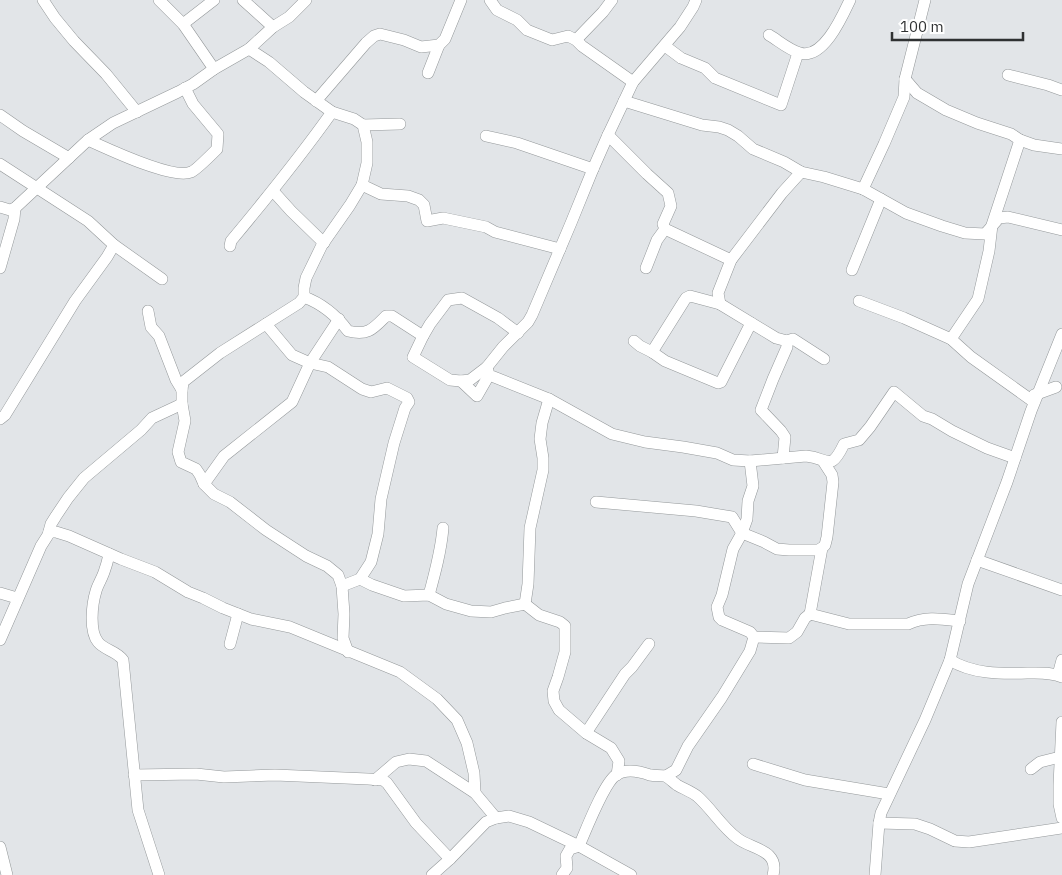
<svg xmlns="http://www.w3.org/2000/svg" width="1062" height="875" viewBox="0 0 1062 875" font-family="'IBM Plex Sans',sans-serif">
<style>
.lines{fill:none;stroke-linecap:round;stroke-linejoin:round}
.minor-casing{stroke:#94989a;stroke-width:12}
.minor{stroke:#fff;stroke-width:11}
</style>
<rect width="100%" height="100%" fill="#e2e5e8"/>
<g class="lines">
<g class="minor-casing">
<g id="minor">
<polyline points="43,0 55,18 74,41 106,74 137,112"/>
<polyline points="159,0 183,24 214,69"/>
<polyline points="243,0 273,27"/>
<polyline points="490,0 497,10 517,20 527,30 552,40 568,36 576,40 582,46 633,82"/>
<polyline points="183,24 214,0"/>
<path d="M 769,35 C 779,41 789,50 800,53 C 823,60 842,17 850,0"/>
<polyline points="576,40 603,12 612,0"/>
<polyline points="665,46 681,58 705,68 715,78 781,105 798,53"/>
<polyline points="249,49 269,62 304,92 332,112 354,119 363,125 367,142 367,163 362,185 350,205 322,245 306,278 304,288 304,297 299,303 220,353 183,382 182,390 182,404 185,421 178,452 181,462 196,469 200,475 204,484 214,494 230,502 266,530 306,556 327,566 338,575 342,586 344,614 343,638 348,652"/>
<polyline points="428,73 439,45"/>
<polyline points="1008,75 1048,85 1062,90"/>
<polyline points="905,79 917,93 946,110 977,123 1011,134 1020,140 1034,145 1062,149"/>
<polyline points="316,101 366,43 374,36 380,34 404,40 421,47 439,45 445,39 461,0"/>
<polyline points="624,101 702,125 719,127 728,130 738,136 753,149 784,162 801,172 824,177 863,189 906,213 942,226 965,233 985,234 999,218 1008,217 1062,230"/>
<polyline points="0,115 23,131 69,158"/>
<polyline points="363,125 400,124"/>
<polyline points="608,135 647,174 668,193 671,206 663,224 665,229 731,260"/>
<polyline points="486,136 517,143 593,169"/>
<path d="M 88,140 C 108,149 173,180 191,172 C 195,171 213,153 217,149 L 218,134 L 193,104 L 185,88"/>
<polyline points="0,164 88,221 114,245 162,279"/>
<polyline points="362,185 381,194 408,196 419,200 424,205 427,221 443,218 486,227 495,232 560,249"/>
<polyline points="863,189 884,144 904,97 905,79 925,0"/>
<polyline points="273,191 291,211 324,243"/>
<polyline points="0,207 10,210 15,208 88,140 113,123 178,92 193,84 214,69 249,49 273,27 289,17 306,0"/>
<path d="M 230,246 L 231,241 C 266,199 300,157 332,112"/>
<polyline points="0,268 14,219 15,208"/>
<polyline points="646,268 657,240 665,229"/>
<polyline points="852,270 881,199"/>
<path d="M 304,297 C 323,304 336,315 348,331 C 368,336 373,329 386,316 L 392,316 L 423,336 L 413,357 L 450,380 L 461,381 L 470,380 L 487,367 L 489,375 L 549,399 L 612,434 L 645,442 L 683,447 L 717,453 L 733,460 L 750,461 L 806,456 C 829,458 830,473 844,444 L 859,440 L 870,427 L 894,392 L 923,416 L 932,419 L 952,431 L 987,448 L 1015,458"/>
<polyline points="859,301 904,318 951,339 971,357 1034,402"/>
<polyline points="720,304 718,293 731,260 782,193 801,172"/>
<polyline points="148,311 151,327 159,336 176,380 182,390"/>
<polyline points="266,324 292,355 310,363 328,367 362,389 371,392 387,388 407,398 409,402 405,408 394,443 381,499 378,534 371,562 360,579 342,586"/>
<polyline points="423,336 430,324 448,300 462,298 498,318 518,333"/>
<polyline points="951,339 978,299 989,251 992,225 1020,140"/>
<polyline points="634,341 640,346 652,352 665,361 718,383 721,382 751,323"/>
<polyline points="652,352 684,301 686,298 690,296 720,304 776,338 787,341 793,339 824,359"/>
<polyline points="487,367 503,347 528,322 532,315 571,223 593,169 608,135 633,82 680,27 693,7 696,0"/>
<polyline points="461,381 477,396 489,375"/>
<polyline points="1034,395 1056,387"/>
<polyline points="0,419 5,415 75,301 107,257 114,245"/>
<polyline points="783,458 785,437 781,431 761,410 773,379 787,347 787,341"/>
<path d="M 750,461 L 753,486 L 748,501 L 747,519 L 742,533 L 733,549 L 722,595 L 717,607 L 719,617 L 722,620 L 750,632 L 754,637 L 789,638 L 797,632 L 805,618 L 810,614 L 849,624 L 908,624 C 925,616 942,619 960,621"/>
<polyline points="204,484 224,456 292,402 310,363 339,319"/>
<polyline points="596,502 696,511 732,517 742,533 764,542 777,549 789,550 818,550 822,548"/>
<polyline points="49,532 56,532 69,536 121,559 155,572 188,592 203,598 223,608 251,619 290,627 400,672 437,699 457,720 467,743 474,773 475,793"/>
<path d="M 109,554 C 108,559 107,564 105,569 C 103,577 98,584 96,591 C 92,604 89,631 98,642 C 104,650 117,651 123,660 L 138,810 L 159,875"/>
<polyline points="977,560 1062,590"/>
<polyline points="360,579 372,585 404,596 429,595 446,604 471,611 491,612 505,608 525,604 539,615 560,622 565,626 565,652 558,677 553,691 554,701 559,710 586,733 611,748 619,761 617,775"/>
<polyline points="0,593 17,598"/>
<path d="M 429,595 C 435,573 441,551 443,528"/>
<polyline points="525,604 528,584 530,528 543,470 543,458 540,439 542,423 549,399"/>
<polyline points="810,614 822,548 825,545 827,537 833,482 832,475 823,461"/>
<polyline points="0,640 41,546 48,535 51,524 56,516 68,498 84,478 141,430 152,418 182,404"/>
<polyline points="230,644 238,614"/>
<path d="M 950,660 C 972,674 1001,674 1027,673 C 1039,673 1051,672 1062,677"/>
<polyline points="1058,675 1062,660"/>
<polyline points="1062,722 1059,785 1059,804 1062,818"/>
<polyline points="586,733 625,674 632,667 649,644"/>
<polyline points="753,764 805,780 889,794"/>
<polyline points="1031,769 1040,762 1060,757"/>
<polyline points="134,775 196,774 224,777 275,775 368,779 383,780 387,783 416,823 450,859"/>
<polyline points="666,776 676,770 688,746 722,697 750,651 754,637"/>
<polyline points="375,780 396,762 409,759 426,761 475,793 496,818"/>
<polyline points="879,823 915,824 930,829 955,841 969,842 1062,828"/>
<polyline points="0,847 7,875"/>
<polyline points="432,875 450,859 486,822 496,818 509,816 529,822 579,846 631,875"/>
<path d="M 562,875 L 567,868 L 566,856 L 570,849 L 579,846 C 586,830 604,783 616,775 C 626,768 639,771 650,775 C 655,776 660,775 665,776 C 669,778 673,782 677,785 C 684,789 692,792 697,796 C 711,808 722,827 737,838 C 750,849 780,849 773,875"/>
<polyline points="875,875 879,823 881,813 925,720 950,660 968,584 1007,482 1031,411 1062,334"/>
</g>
</g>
<use href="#minor" class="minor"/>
</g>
<path d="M892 32v8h131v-8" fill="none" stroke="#2f3132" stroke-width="2.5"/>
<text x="900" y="32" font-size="15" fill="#2f3132" stroke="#ffffff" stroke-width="4" paint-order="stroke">100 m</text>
</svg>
